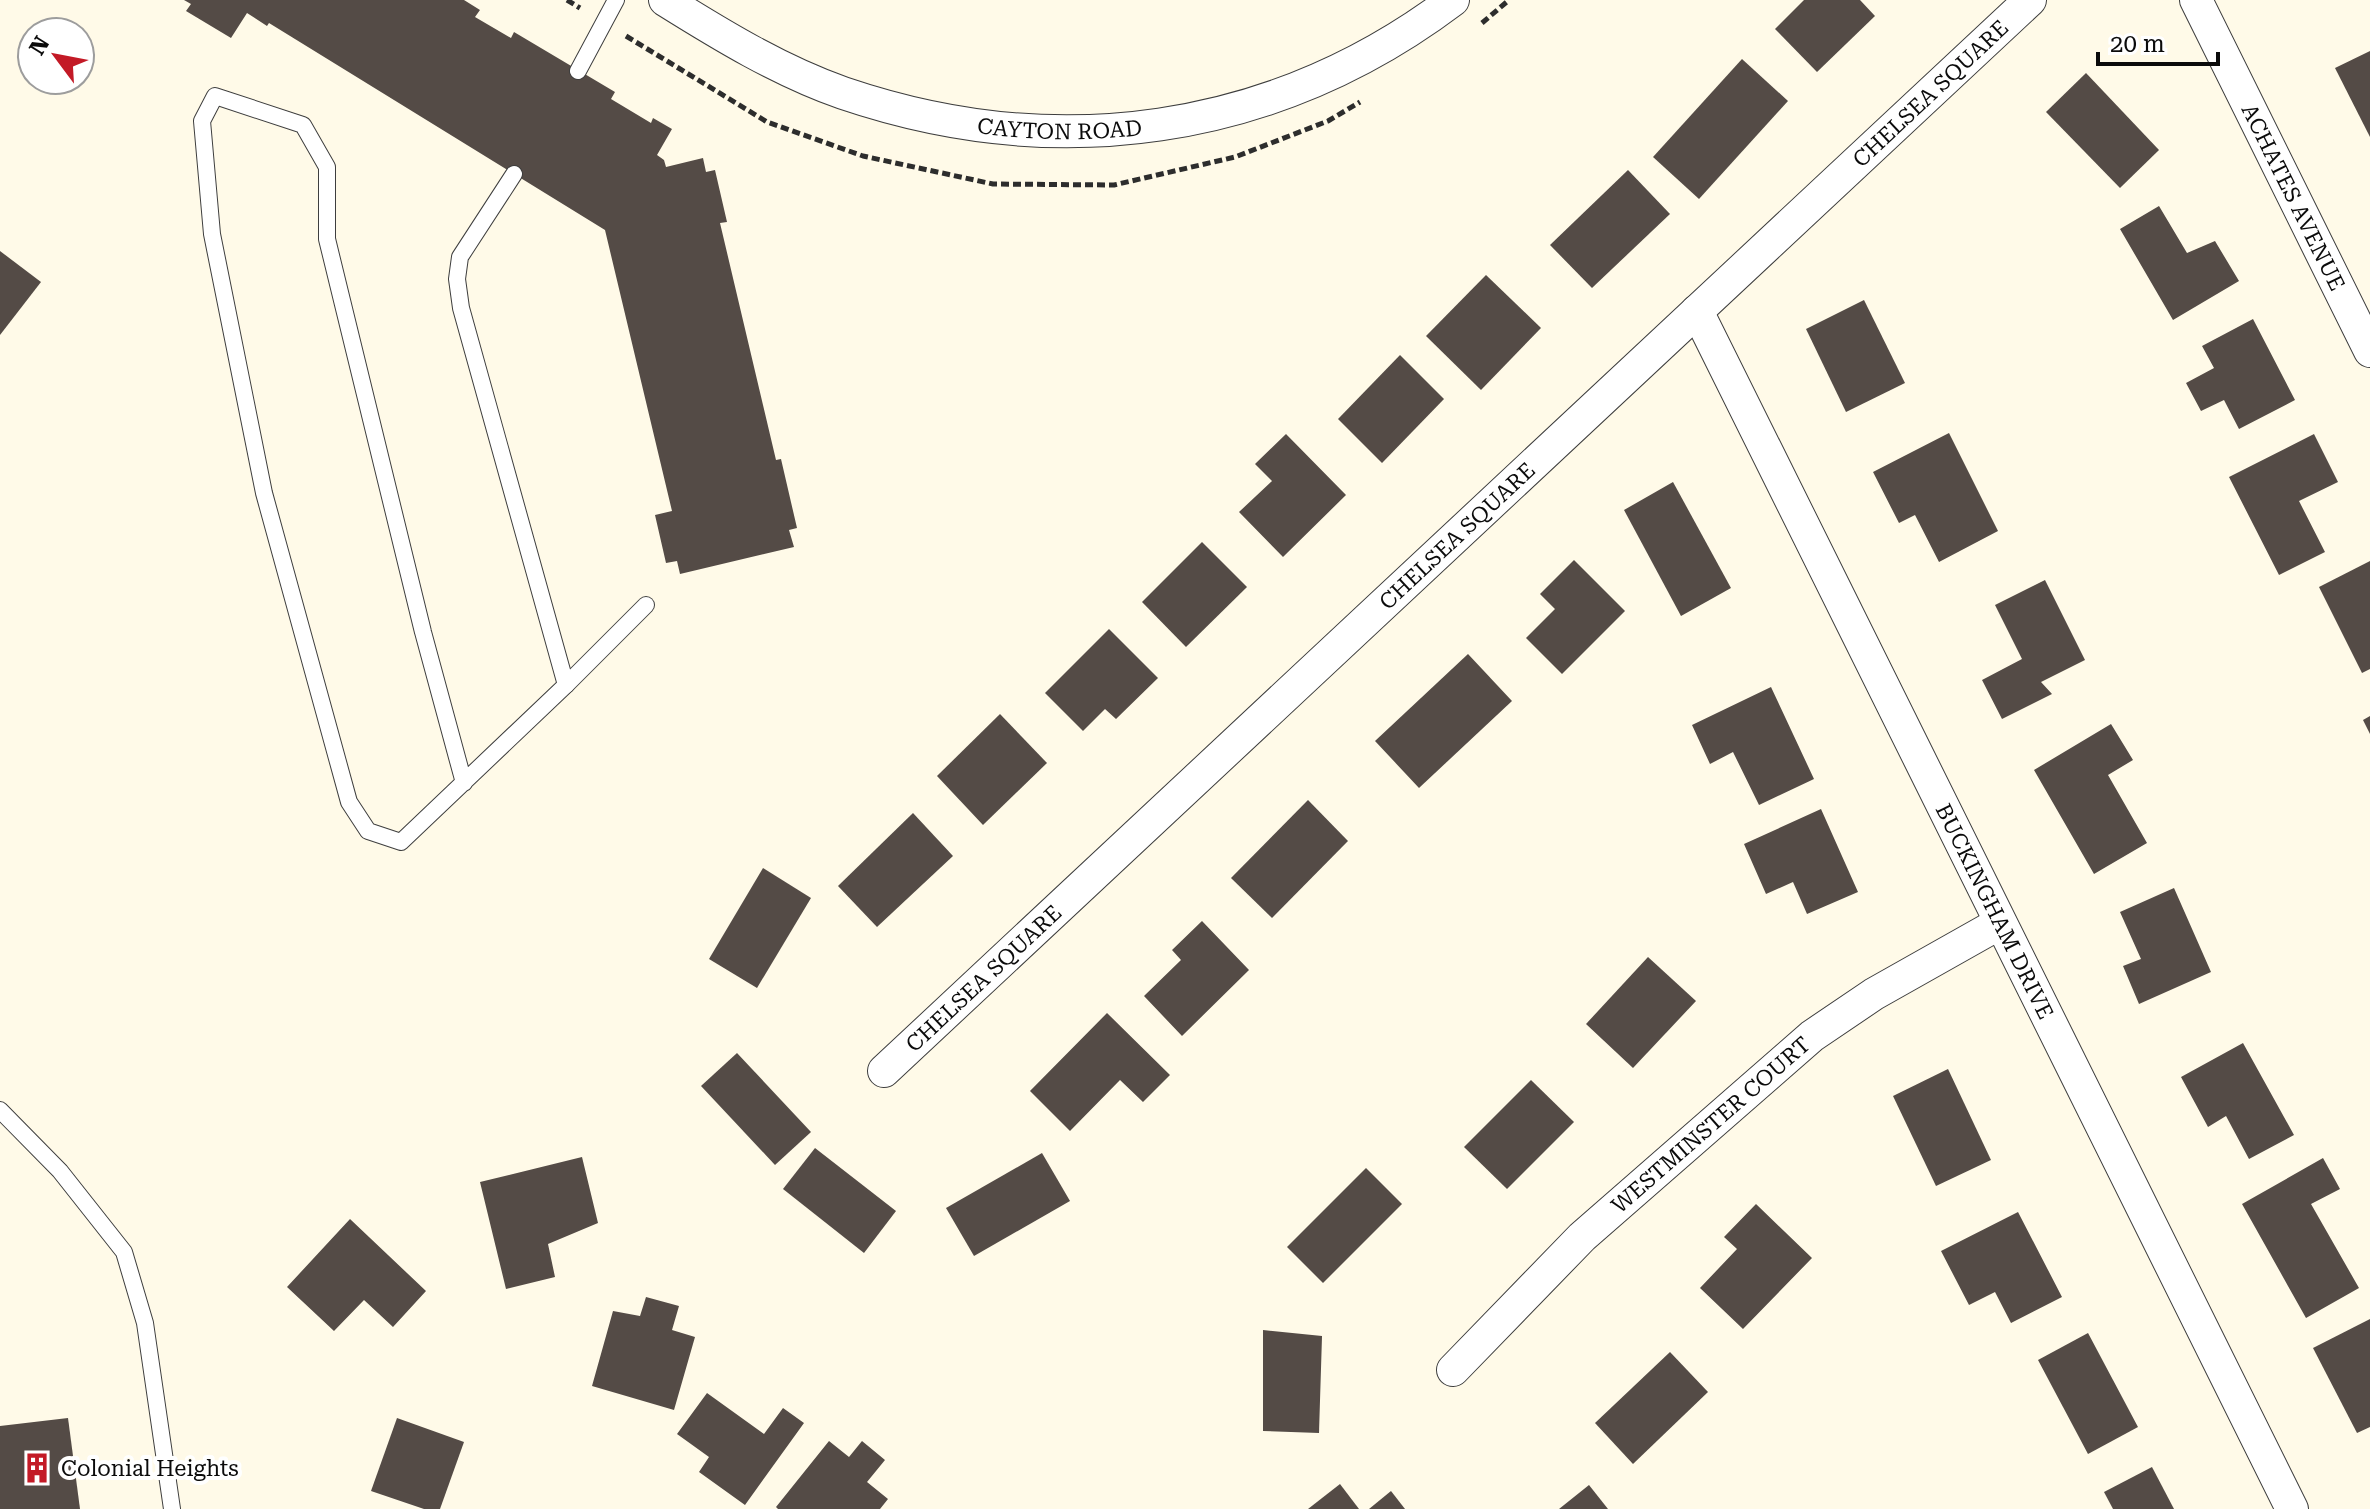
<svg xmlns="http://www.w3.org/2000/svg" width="2370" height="1509" viewBox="0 0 2370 1509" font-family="'Roboto Serif',serif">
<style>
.building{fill:#544b46}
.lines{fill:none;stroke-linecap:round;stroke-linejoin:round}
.lane-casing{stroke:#3e3e3e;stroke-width:18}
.street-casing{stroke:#3e3e3e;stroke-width:34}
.path{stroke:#2d2d2d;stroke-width:5;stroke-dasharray:8 4;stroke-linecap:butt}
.lane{stroke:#fff;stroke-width:16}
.street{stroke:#fff;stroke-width:32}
.labels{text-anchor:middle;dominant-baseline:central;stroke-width:8;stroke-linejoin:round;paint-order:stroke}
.street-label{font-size:22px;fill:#0b0b0b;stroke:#fff}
.poi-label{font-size:22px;fill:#0b0b0b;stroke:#fff;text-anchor:start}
</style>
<rect width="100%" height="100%" fill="#fffae8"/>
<g class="building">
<polygon points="184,0 464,0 480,10 475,17 511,38 514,32 615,92 611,99 651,123 653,118 672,129 657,155 664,160 666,167 703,158 706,172 715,170 727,222 720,223 776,460 781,459 797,528 789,530 794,547 680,574 677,561 666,563 655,515 672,511 605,230 269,23 267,26 247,13 231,38 186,11 191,4"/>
<polygon points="1804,0 1860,0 1875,16 1817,72 1775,29"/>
<polygon points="2370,51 2370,137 2335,68"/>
<polygon points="1742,59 1788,101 1699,199 1653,157"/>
<polygon points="2086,73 2159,150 2120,188 2046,112"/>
<polygon points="1628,170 1670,214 1592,288 1550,245"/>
<polygon points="2159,206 2187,253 2215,241 2239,281 2173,320 2120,229"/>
<polygon points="0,251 41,282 0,335"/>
<polygon points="1486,275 1541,328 1481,390 1426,336"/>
<polygon points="1864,300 1905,383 1846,412 1806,329"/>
<polygon points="2253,319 2295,400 2239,429 2224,400 2201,411 2186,383 2214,368 2202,346"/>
<polygon points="1400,355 1444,399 1382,463 1338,419"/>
<polygon points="1949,433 1998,531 1939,562 1915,515 1899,523 1873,472"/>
<polygon points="1286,434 1346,495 1283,557 1239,512 1272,481 1255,464"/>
<polygon points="2314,434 2338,482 2299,501 2325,552 2279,575 2229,477"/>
<polygon points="1673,482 1731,588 1681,616 1624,510"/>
<polygon points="1202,542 1247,587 1186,647 1142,602"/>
<polygon points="1574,560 1625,611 1562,674 1526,638 1555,609 1540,594"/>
<polygon points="2370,561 2370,669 2362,673 2319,587"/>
<polygon points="2045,580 2085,660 2041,682 2052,694 2002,719 1982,680 2022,659 1995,605"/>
<polygon points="1109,629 1158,678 1116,719 1105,709 1083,731 1045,693"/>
<polygon points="1468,654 1512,701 1419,788 1375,741"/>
<polygon points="1771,687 1814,779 1759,805 1733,752 1710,764 1692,725"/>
<polygon points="1000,714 1047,763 983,825 937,776"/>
<polygon points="2370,716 2370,734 2363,720"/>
<polygon points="2111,724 2133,760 2108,775 2147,843 2094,874 2034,770"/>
<polygon points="1308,800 1348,841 1272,918 1231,878"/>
<polygon points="1821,809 1858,892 1807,914 1793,882 1766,894 1744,844"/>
<polygon points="913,813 953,856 877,927 838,886"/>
<polygon points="763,868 811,898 757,988 709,959"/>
<polygon points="2174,888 2211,972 2139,1004 2123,966 2141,959 2120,912"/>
<polygon points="1202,921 1249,970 1182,1036 1144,996 1181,960 1172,950"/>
<polygon points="1648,957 1696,1001 1633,1068 1586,1024"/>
<polygon points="1107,1013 1170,1075 1143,1102 1120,1080 1070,1131 1030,1091"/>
<polygon points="2243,1043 2294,1135 2249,1159 2226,1116 2208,1127 2181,1077"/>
<polygon points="737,1053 811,1132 775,1165 701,1086"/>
<polygon points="1948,1069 1991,1160 1936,1186 1893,1096"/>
<polygon points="1531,1080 1574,1122 1507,1189 1464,1147"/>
<polygon points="815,1148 896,1211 864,1253 783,1189"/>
<polygon points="1042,1153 1070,1201 974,1256 946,1208"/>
<polygon points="582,1157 598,1223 548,1244 555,1277 506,1289 480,1182"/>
<polygon points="2323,1158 2340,1189 2311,1204 2359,1288 2306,1318 2242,1204"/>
<polygon points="1366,1168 1402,1204 1323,1283 1287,1247"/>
<polygon points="1756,1204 1812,1258 1743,1329 1700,1288 1737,1249 1724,1237"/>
<polygon points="2018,1212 2062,1297 2011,1323 1995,1292 1969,1305 1941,1251"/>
<polygon points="350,1219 426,1291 393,1327 364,1300 334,1331 287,1287"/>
<polygon points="646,1297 679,1306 672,1330 695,1337 674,1410 592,1386 613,1311 640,1316"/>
<polygon points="2370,1319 2370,1427 2357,1433 2313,1348"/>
<polygon points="1263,1330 1322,1336 1319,1433 1263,1431"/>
<polygon points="2088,1333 2138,1427 2088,1454 2038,1360"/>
<polygon points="1670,1352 1708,1392 1633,1464 1595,1423"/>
<polygon points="707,1393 764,1434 783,1408 804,1423 745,1505 699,1472 709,1457 677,1434"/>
<polygon points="68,1418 80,1509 0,1509 0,1426"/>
<polygon points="397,1418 464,1442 440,1509 424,1509 371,1491"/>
<polygon points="829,1441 849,1457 862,1441 885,1460 867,1482 888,1499 880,1509 778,1509 776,1507"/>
<polygon points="2152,1467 2174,1509 2113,1509 2104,1492"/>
<polygon points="1340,1484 1359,1509 1308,1509"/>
<polygon points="1589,1485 1608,1509 1559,1509"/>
<polygon points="1391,1491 1405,1509 1369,1509"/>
</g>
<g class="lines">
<g class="lane-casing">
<g id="lane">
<polyline points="578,71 616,0"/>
<polyline points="566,685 646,605"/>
<polyline points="464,783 423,632 327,239 327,167 303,125 215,96 202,121 212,234 264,493 349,802 368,831 401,842 566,685 461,308 457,279 460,257 514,174"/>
<polyline points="0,1110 60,1171 124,1252 145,1323 172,1509"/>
</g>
</g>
<g class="street-casing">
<g id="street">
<path id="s1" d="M 665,0 C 721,35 780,71 843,93 C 1055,165 1273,136 1453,0"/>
<path id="s2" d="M 2196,0 L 2370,351"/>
<path id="s3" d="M 1697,311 L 2292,1509"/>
<path id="s4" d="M 884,1071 L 2030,0"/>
<path id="s5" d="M 1453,1370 L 1582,1237 L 1812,1036 L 1874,994 L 2000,923"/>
</g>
</g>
<g class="path">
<polyline points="567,0 580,8"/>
<polyline points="1482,23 1509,0"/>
<polyline points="626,36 767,122 863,156 993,184 1114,185 1235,157 1328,121 1360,102"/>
</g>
<use href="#lane" class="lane"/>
<use href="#street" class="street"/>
</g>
<defs>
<g id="building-bare" transform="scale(2.4)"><path d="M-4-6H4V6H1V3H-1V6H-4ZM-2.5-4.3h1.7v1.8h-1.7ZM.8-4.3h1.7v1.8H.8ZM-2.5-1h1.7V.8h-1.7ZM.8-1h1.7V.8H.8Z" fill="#c31a26" stroke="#fff" stroke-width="2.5" paint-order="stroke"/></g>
</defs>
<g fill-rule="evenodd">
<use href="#building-bare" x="37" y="1468"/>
</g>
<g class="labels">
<g class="street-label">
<text stroke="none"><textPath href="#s4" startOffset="1432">CHELSEA SQUARE</textPath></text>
<text stroke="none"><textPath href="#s1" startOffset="422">CAYTON ROAD</textPath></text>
<text stroke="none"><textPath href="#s2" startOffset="220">ACHATES AVENUE</textPath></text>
<text stroke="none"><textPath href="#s4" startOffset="784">CHELSEA SQUARE</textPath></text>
<text stroke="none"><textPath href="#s3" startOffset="670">BUCKINGHAM DRIVE</textPath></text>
<text stroke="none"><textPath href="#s4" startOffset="136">CHELSEA SQUARE</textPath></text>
<text stroke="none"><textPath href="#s5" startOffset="356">WESTMINSTER COURT</textPath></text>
</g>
<g class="poi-label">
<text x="61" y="1468">Colonial Heights</text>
</g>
</g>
<g transform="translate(56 56) rotate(302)"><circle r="38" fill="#ffffff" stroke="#9d9d9d" stroke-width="2"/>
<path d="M0-6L14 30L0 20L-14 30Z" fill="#c31a26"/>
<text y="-12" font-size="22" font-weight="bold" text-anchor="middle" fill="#0b0b0b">N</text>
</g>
<path d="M2098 52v12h120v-12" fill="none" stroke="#0b0b0b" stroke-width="4"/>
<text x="2110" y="52" font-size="24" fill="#0b0b0b" stroke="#ffffff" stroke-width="6" paint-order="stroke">20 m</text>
</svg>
